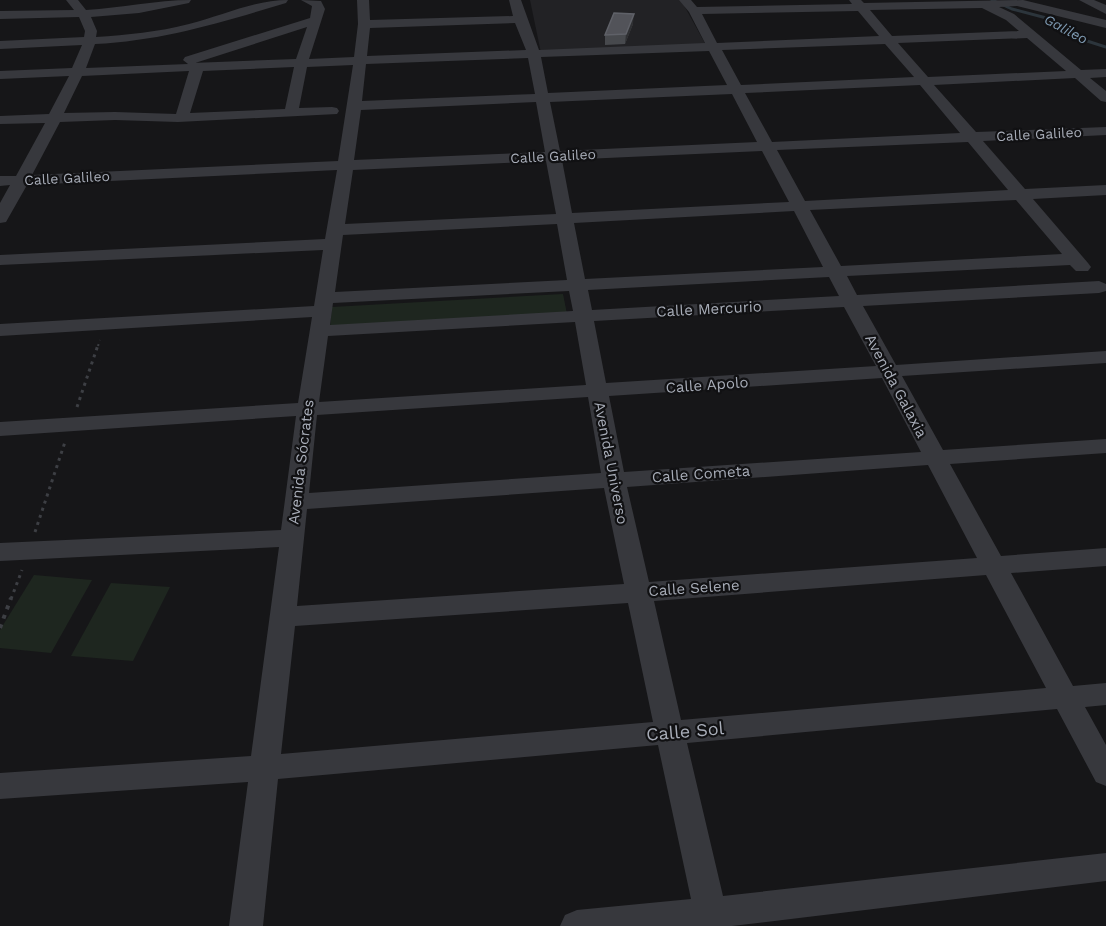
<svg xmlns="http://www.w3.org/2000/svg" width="1106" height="926" viewBox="0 0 1106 926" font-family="'Work Sans',sans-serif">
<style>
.built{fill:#222225}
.green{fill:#1e261f}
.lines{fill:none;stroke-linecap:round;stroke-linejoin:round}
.stream{stroke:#2c353c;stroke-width:3}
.path-far2{stroke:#3d3f44;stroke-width:2;stroke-dasharray:2 4;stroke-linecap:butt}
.path-far1{stroke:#3d3f44;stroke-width:3;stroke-dasharray:3 4.5;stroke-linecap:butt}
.path{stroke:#3d3f44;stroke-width:4;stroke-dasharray:4 6;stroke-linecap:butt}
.minor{fill:#37383d;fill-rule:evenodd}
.wall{fill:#47494d}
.shaded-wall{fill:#2f3033}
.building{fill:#525359;stroke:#5f6168;stroke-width:1.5}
.labels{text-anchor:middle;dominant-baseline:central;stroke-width:4.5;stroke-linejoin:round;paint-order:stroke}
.far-water-label{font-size:14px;font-style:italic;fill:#7f9bb3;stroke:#111113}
.far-street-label{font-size:14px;fill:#a8adb8;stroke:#111113}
.street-label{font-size:15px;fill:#a8adb8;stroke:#111113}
.near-street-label{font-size:18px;fill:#a8adb8;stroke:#111113}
</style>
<rect width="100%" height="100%" fill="#161618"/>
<polygon class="built" points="530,0 681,0 707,47 541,53"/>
<g class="green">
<polygon points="563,294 567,314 330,328 332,307"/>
<polygon points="34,575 92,580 51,653 0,648 0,630"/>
<polygon points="111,583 170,587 133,661 71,656"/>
</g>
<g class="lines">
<polyline class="stream" points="992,0 1012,9 1054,20 1084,40 1106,47"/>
<polyline class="path-far2" points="98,346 100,340"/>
<g class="path-far1">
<polyline points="77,407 98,345"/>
<polyline points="35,532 65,442"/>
<polyline points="11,599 22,570"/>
</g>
<polyline class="path" points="0,628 11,598"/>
<g class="minor">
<path d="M 66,0 L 78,0 L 86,10 C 121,8 156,0 191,0 L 189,3 L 139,13 L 91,17 L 97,31 L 96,37 C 127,35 158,32 189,24 C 222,16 254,0 288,0 L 286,3 C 223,22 162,41 95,44 L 86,68 L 188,64 L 183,60 L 185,57 L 310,18 L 312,6 L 301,0 L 321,1 L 325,9 L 309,59 L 354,57 L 358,24 L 357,0 L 369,0 L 370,20 L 513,16 L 509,0 L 521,0 L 539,50 L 705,43 L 689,12 L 679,0 L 691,0 L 697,7 L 852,4 L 849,0 L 861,0 L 864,3 L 1023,0 L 1106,20 L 1106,28 L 1017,6 L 999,7 L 1014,14 L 1081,70 L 1106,69 L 1106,77 L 1090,78 L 1106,91 L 1106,102 L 1101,101 L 1075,78 L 934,85 L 976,132 L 1106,127 L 1106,135 L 983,141 L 1025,189 L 1106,185 L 1106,195 L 1033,199 L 1088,263 L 1091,267 L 1088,271 L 1076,271 L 1070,265 L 847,276 L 857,295 L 1099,281 L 1106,284 L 1106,291 L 1099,293 L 863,306 L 896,365 L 1106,351 L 1106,363 L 902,376 L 943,450 L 1106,439 L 1106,453 L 950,464 L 1001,556 L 1106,548 L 1106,566 L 1011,573 L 1073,686 L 1106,683 L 1106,705 L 1085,707 L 1106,745 L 1106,786 L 1096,782 L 1057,709 L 687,743 L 723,896 L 1106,853 L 1106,881 L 732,926 L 560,926 L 565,915 L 577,910 L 691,899 L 658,745 L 278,779 L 263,926 L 229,926 L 248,782 L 0,799 L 0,773 L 251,756 L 279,547 L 0,561 L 0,543 L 281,530 L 296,416 L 0,436 L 0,422 L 298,403 L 312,317 L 0,336 L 0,324 L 314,306 L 323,250 L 0,265 L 0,255 L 325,239 L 337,170 L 27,185 L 6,222 L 0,223 L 0,203 L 10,185 L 0,186 L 0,176 L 16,176 L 45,123 L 0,124 L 0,116 L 49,114 L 69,76 L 0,79 L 0,71 L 72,68 L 82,45 L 0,49 L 0,41 L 84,37 L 85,31 L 79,17 L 0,19 L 0,11 L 74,10 ZM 982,8 L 1006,20 L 1019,31 L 892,36 L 870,10 ZM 858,11 L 879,36 L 717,43 L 702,14 ZM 515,23 L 526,50 L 367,56 L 370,28 ZM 307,27 L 296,59 L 192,63 L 195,63 ZM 1027,38 L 1066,71 L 928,77 L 898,43 ZM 885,44 L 914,77 L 741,85 L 722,50 ZM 709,51 L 727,85 L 548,93 L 541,57 ZM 528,58 L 535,94 L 362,101 L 366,64 ZM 353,65 L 338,161 L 32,175 L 60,122 L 115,120 L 178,122 L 337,114 L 339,111 L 337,108 L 332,107 L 299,108 L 307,67 ZM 294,67 L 285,109 L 190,113 L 203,71 ZM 189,71 L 176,114 L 115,112 L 64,113 L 82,76 ZM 920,85 L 960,133 L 772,142 L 745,93 ZM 732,94 L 757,142 L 560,151 L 550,102 ZM 536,102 L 545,152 L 354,160 L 361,110 ZM 968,142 L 1008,190 L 805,201 L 777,150 ZM 762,151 L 789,202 L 572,213 L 562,160 ZM 546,161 L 556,214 L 345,224 L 353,170 ZM 1016,200 L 1062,254 L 841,266 L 810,210 ZM 794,211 L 823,267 L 585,279 L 574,223 ZM 557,224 L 567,280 L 335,292 L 343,235 ZM 829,277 L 839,296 L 592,310 L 588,290 ZM 569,291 L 573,311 L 330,325 L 333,303 ZM 844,307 L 876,366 L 606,383 L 594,321 ZM 575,322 L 586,385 L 319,402 L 328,336 ZM 882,378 L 921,452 L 624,472 L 609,396 ZM 588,397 L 601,473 L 309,493 L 317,415 ZM 928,465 L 977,558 L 649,582 L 627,487 ZM 604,488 L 624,584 L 297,606 L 307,509 ZM 986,575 L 1046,688 L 681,720 L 654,601 ZM 628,603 L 653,722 L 281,754 L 295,626 Z"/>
<polygon points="1079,0 1094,0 1106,5 1106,14"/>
</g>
</g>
<polygon class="wall" points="633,24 625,44 605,45 605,35"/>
<polygon class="shaded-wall" points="634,14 633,24 625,44 626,34"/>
<polygon class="building" points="614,13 634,14 626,34 605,35"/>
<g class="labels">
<g class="far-water-label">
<text transform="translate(1066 29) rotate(28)">Galileo</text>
</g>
<g class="far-street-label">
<text transform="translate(1039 134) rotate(-3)">Calle Galileo</text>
<text transform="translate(553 156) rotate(-3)">Calle Galileo</text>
<text transform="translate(67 178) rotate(-3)">Calle Galileo</text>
</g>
<g class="street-label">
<text transform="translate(709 309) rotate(-3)">Calle Mercurio</text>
<text transform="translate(707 385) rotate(-4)">Calle Apolo</text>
<text transform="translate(896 386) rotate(62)">Avenida Galaxia</text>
<text transform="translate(301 462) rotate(-83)">Avenida Sócrates</text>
<text transform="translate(611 463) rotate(79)">Avenida Universo</text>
<text transform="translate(701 474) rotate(-4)">Calle Cometa</text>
<text transform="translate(694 588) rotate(-4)">Calle Selene</text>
</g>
<g class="near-street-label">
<text transform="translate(685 731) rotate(-5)">Calle Sol</text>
</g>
</g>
</svg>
